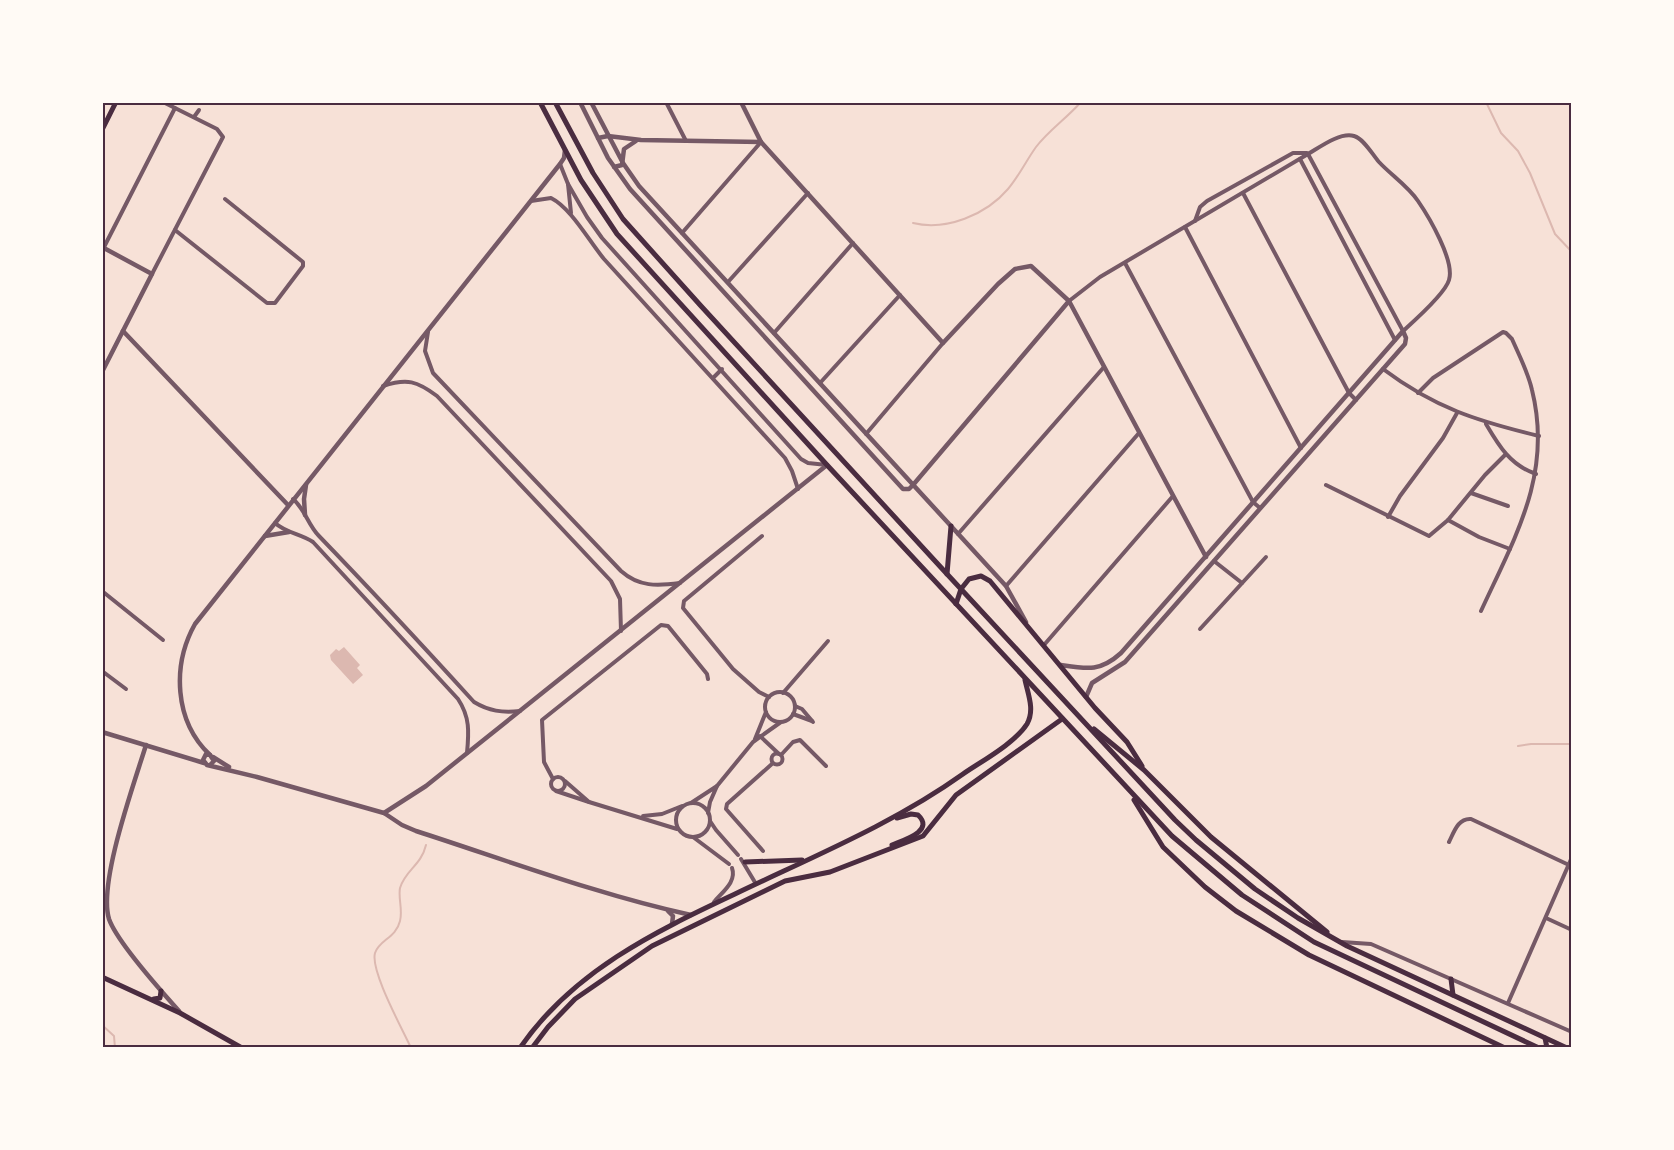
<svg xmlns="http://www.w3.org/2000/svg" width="1674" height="1150" viewBox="0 0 1674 1150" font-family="Cabin,sans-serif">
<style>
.water{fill:#dcb8b0}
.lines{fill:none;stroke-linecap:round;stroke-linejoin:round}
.stream{stroke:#dcb8b0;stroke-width:2}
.minor{stroke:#755966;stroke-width:4}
.tertiary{stroke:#755966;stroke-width:4.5}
.secondary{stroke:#4a2c40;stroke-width:5}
.primary{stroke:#4a2c40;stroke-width:5}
.neatline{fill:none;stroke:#4a2c40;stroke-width:2}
</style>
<rect width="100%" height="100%" fill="#f7e1d7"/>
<polygon class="water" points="344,647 360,665 357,668 363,675 353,684 331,660 330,655 336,649 339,651"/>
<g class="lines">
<g class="stream">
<polyline points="1486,102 1501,133 1518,151 1530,173 1555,234 1572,252"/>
<path d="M 913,223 C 946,231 986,215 1008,189 C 1019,176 1026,161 1036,147 C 1049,130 1067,118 1081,102"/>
<polyline points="1518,746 1531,744 1572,744"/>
<polyline points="102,1025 114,1036 115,1048"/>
<path d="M 411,1048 C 403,1030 370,971 375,953 C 379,940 396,938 400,921 C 403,910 398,898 400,888 C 405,870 421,866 426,845"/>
</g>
<g class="minor">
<polyline points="666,102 686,141"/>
<polyline points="194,117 199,110"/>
<polyline points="1300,159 1395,340"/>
<polyline points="560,164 568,184 571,213"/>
<polyline points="568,184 587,217 602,238 801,459 808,463 827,465"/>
<polyline points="1243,193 1349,393 1356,400"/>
<path d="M 531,201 L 551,198 C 571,208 589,241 604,259 L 785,458 L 792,471 L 798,489"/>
<polyline points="1195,221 1200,207 1207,201 1293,153 1307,153"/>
<polyline points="1185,227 1301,448"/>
<polyline points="175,230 267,303 275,303 303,266 303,262 225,199"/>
<polyline points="682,233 761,142"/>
<polyline points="102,251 175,108"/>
<polyline points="1125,263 1253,502 1260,508"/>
<polyline points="152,274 223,137 217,129 163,102"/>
<polyline points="728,282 808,193"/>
<path d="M 1069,301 L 1100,277 L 1308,154 C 1320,147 1340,132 1354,136 C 1364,139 1372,154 1379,162 C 1391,175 1408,186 1418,201 C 1429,217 1455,261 1449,280 C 1445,294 1414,321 1403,331 L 1308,154"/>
<path d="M 428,332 L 425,351 L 433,373 L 621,571 C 639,587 657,586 680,583"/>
<polyline points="774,333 853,243"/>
<path d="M 1383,369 C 1435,408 1477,421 1539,436"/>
<polyline points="713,378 722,369"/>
<polyline points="820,383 900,295"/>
<path d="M 383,386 C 407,378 417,381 437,396 L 611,581 L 620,599 L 621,631"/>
<path d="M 1418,393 L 1433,378 L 1503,332 L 1506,333 L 1512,339 C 1519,355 1528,372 1532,390 C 1553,474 1515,537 1481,611"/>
<path d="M 1486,424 C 1499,446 1510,465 1536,474"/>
<polyline points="866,434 943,343"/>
<polyline points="1326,485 1429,536 1448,520 1485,475 1505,455"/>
<polyline points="1471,493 1508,506"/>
<path d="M 293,499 C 305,509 308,525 319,536 C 372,591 423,646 474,702 C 489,711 502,713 520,711"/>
<polyline points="1388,517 1400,496 1443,438 1457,413"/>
<polyline points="1448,520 1479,537 1510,549"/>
<path d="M 275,523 C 286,533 301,534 313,542 L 458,699 C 470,717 469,732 467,753"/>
<polyline points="958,534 1104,367"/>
<polyline points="762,536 684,601 683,608 733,669 759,692 769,697"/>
<polyline points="1214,561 1242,583"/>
<polyline points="1006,586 1139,433"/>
<polyline points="102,591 163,640"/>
<polyline points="1200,629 1266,557"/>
<polyline points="1044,645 1173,496"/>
<polyline points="102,671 126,689"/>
<circle cx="780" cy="707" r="15"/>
<polyline points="783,693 828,641"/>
<polyline points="795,706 802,709 813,722"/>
<polyline points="793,714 812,721"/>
<polyline points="760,736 779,754"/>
<polyline points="755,739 766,712"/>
<circle cx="777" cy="759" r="5.5"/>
<polyline points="781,755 793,742 800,740 826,766"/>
<circle cx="558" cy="784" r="7"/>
<polyline points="553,779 544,762 542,720 661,625 668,626 707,674 708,679"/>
<polyline points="717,786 753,742 781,722"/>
<polyline points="556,791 589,802 565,781"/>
<polyline points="589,802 677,829"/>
<polyline points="691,803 717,786 710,802 708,813"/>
<circle cx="693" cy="820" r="17"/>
<polyline points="643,816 662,814 682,806"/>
<polyline points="710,821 716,830 738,855"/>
<polyline points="693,837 729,864"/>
<path d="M 1449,842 C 1454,832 1458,818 1471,819 L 1569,865"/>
<polyline points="763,851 726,809 727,804 773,763"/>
<polyline points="741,859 756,884"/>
<path d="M 714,902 C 722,892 737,882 732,868"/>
<polyline points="1546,918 1572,930"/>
<polyline points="1342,942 1371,944 1572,1032"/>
<polyline points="1508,1003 1572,857"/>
</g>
<g class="tertiary">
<polyline points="580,102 608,158 630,189 903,489 909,489 913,485 1069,301"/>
<polyline points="591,102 623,163 639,186 1006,586 1026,622"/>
<polyline points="741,102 761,142 943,343 998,284 1015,269 1031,266 1069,301 1206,557"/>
<polyline points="598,138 608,136 641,140 761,142"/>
<polyline points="614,167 622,165 624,149 636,141"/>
<polyline points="102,247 152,274 102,372"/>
<polyline points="123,331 288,505"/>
<polyline points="305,515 304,499 306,485"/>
<polyline points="265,536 289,532"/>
<path d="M 1061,665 C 1087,669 1100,672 1121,653 L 1403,331 L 1406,338 L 1405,344 L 1383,369 L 1125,662 L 1092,683 L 1086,697"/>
<polyline points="102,732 204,763"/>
<path d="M 146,745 C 134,784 98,883 109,919 C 117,942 161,991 179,1011"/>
<path d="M 210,755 C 174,721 172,665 195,624 L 560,164 L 564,158 L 565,150"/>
<polyline points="213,757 229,767"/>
<path d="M 210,765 L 214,761 L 210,755 L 206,754 L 203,760 L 207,765 L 257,777 L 384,813 L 402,825 L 416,831 C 506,860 599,895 691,915"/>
<polyline points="384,813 426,786 827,465"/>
<polyline points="668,911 673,916 672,924"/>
</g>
<g class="secondary">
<polyline points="102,130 116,102"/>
<polyline points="102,977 180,1013 242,1048"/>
<polyline points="154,999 160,998 161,991"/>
</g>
<g class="primary">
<polyline points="540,102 581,180 617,234 827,465 1172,836 1242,895 1314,942 1539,1048"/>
<polyline points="555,102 593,173 623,219 701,306 947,574 1175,820 1196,840 1255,889 1298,918 1347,946 1567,1048"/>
<polyline points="947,574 951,526"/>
<polyline points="956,604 961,589 969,579 981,576 990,581 1095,708 1127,742 1142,766"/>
<polyline points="1094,729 1144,770 1211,837 1327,932"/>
<polyline points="1134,800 1163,847 1205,887 1236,911 1309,955 1505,1048"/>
<path d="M 892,845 C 904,840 935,831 918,815 L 911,814 L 897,818"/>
<polyline points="745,862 802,860"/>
<polyline points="1451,979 1453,995"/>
<polyline points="1545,1038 1547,1048"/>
<path d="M 520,1048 C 572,972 654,932 735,894 C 812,857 893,824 963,774 C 982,761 1015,743 1027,724 C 1035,710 1028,694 1025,680"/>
<polyline points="532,1048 548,1027 575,999 652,946 785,881 830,872 923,836 956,795 1062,719"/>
</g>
</g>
<rect width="1674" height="1150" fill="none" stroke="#fffaf5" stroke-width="207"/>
<rect x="104" y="104" width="1466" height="942" class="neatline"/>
</svg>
